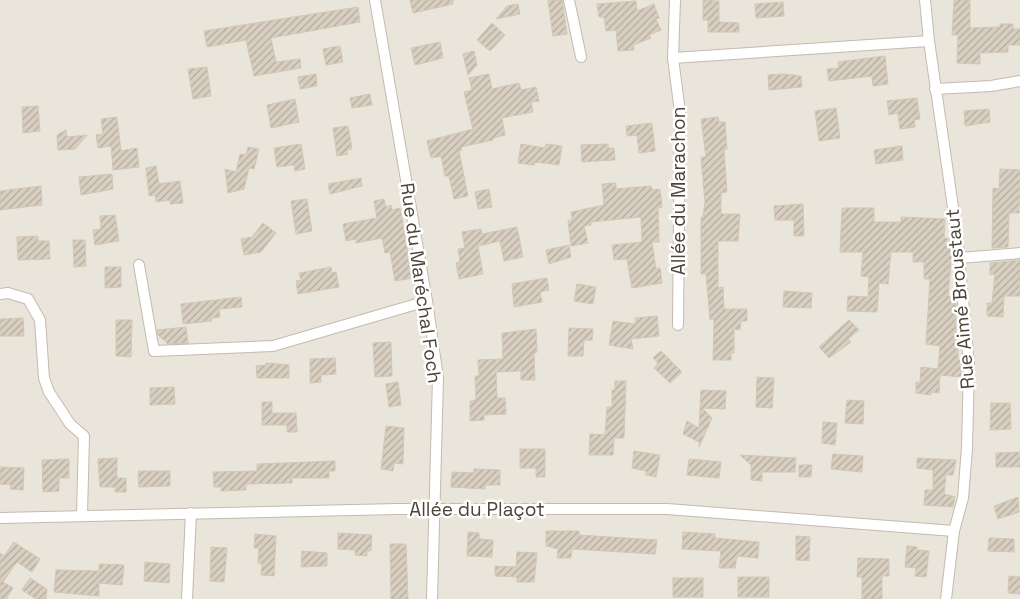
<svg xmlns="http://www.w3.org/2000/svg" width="1020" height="599" viewBox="0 0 1020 599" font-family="'Space Grotesk',sans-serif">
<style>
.residential{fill:#eae5da}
.building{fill:url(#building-hatch);stroke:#d3c7b4}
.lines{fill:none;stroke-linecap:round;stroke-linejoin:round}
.minor-casing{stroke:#c2bbae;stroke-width:12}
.minor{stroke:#fff;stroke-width:10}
.labels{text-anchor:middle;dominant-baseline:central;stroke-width:5;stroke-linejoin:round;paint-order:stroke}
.street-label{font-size:19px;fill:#4b4439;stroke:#fff}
</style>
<defs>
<pattern id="building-hatch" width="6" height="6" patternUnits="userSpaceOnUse" patternTransform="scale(1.25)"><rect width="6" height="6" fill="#d8cfc1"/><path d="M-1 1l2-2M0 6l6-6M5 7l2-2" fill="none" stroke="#b1aa9e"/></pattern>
</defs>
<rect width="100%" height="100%" fill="#f6f3ec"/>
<rect class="residential" x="0" y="0" width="1020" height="599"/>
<g class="building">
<polygon points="410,0 453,0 453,4 413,13"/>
<polygon points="548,0 562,0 567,34 553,36"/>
<polygon points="703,0 719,1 719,22 739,23 739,32 708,32 708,20 703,20"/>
<polygon points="954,0 970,0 970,28 1000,27 1000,24 1013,24 1013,29 1020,29 1020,45 1008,45 1008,52 980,53 980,64 957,63 958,35 952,35"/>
<polygon points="636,1 637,11 654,4 659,18 656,19 661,30 649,35 651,38 633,45 634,50 618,51 616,30 606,31 604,17 599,17 597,4"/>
<polygon points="783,2 784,16 756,18 755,4"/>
<polygon points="518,4 520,14 496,19 507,6"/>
<polygon points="358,7 360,22 271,38 276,62 300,59 301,68 254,76 246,40 207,47 204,31"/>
<polygon points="492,23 505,35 490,51 477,40"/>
<polygon points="440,42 443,58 415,65 411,48"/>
<polygon points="340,46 343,62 326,65 323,49"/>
<polygon points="474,51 477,65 468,75 463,54"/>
<polygon points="885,56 888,84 873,86 872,76 829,81 827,69 839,68 838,62"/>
<polygon points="207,67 211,96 193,99 188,69"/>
<polygon points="316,74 317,86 300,89 298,77"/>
<polygon points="489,74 492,89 519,83 521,90 536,87 539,101 531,102 533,112 502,118 505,135 493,138 493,140 461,147 462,150 459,151 468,196 454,199 449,176 445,176 441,156 431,158 427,141 473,129 464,92 472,90 469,78"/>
<polygon points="785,74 801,76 802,87 769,90 768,75"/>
<polygon points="370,94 372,105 352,108 350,98"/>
<polygon points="917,98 920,119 914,120 915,127 900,129 898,113 889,115 887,101"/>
<polygon points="295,99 299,122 271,128 267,105"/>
<polygon points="38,106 40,131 23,133 22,107"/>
<polygon points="836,108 840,138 819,141 815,111"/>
<polygon points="989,109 990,122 965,126 964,111"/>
<polygon points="117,117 121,151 137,148 139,167 113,170 111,146 98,148 96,135 103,134 101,119"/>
<polygon points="718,117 719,122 725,122 727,149 724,150 727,192 721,193 721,214 740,214 738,241 718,241 718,288 723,287 724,309 747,309 747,321 741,321 740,330 734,329 734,353 731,353 731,360 713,360 714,319 710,320 706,274 701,274 701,217 703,217 705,203 701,157 706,157 701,119"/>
<polygon points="652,123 655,151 639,153 637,135 627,136 626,126"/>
<polygon points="348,126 352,149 347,150 348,154 337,156 333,128"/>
<polygon points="66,130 67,137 87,135 75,149 58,150 57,135"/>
<polygon points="301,144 305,169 295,171 294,165 277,167 274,148"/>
<polygon points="521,144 545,148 546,144 562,146 559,165 535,162 534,165 518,163"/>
<polygon points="608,144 608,148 614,148 615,160 582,162 581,145"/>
<polygon points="902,146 903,160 876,164 874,150"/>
<polygon points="248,147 259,149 254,169 249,168 244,189 228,193 225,169 236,172 240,154 246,155"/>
<polygon points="156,166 159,184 180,181 183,203 170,204 170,200 156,202 155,195 149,196 146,168"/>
<polygon points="1000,169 1020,170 1019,213 1009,213 1008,247 992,248 993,188 999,189"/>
<polygon points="112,174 113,189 81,195 79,177"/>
<polygon points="361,178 362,186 330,194 328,184"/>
<polygon points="616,183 616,189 651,186 652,190 660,189 662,207 658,208 659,242 652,242 656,269 660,268 662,283 632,288 627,259 614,260 612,245 642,242 641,217 591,222 591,225 584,226 588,243 571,246 568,221 572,220 571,212 604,205 602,184"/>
<polygon points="41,186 42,205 0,210 0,191"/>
<polygon points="489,189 492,207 478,209 475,192"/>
<polygon points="307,199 312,231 296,234 291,201"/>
<polygon points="384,199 386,207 391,205 392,210 400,208 413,278 395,281 390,252 385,253 382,238 356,243 356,239 346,241 343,224 377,218 374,201"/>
<polygon points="803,204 804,236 794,236 794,220 775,220 774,206"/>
<polygon points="842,208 874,208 874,222 901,222 901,217 945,219 944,238 950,239 952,251 948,296 956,297 956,345 958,345 958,359 962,360 962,377 940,375 939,393 931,392 931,395 916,393 916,382 920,383 921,367 938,369 940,346 926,344 930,279 924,279 924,262 913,262 913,252 891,252 888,284 879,283 877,312 847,311 848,296 868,297 869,277 861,276 863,252 840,252"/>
<polygon points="115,215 119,241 95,245 93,230 101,229 100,216"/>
<polygon points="263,223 276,233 261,252 244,255 241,239 252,237"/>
<polygon points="517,227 523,257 504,261 500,241 478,246 483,274 459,279 456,263 460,262 458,249 465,248 462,232 481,229 482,234"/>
<polygon points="38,236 38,241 49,241 50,259 18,260 17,237"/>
<polygon points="73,240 85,240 86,266 74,267"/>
<polygon points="569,245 571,257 549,264 546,250"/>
<polygon points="1020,260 1020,296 1004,296 1003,317 987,316 987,303 992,303 995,274 990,275 990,263"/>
<polygon points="105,267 121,267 121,287 105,288"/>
<polygon points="331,267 332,273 336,272 339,287 298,294 296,281 301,280 299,273"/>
<polygon points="547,278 549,290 540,292 542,302 514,307 512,284"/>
<polygon points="577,284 596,287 593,304 574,301"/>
<polygon points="784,291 812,293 811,308 783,307"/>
<polygon points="241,297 242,307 219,309 220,317 212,318 212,321 183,324 181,304"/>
<polygon points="657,316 659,336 631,339 633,349 609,345 613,321 636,324 635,318"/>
<polygon points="23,318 24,336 0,336 0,319"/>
<polygon points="116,320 132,320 131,357 116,356"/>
<polygon points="849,320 859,330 848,339 851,342 829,358 819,347"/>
<polygon points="186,327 188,343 168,344 158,335 157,330"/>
<polygon points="569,328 593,329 592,340 584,340 583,356 568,356"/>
<polygon points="536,329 537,352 534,353 535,380 521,380 521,371 496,372 497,398 505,398 506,414 484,415 484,420 470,421 470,401 476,400 475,376 479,376 478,360 503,359 502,333"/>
<polygon points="391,342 392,376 375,377 373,343"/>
<polygon points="661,351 682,372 670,383 654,368 658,363 653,358"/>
<polygon points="335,358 336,374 321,375 321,382 310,383 310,359"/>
<polygon points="266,363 289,365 289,378 257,378 256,366 266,365"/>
<polygon points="757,377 774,378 772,408 756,407"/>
<polygon points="615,381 626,381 624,438 614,438 613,455 589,455 590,434 605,435 607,407 612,407 612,390 615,390"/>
<polygon points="398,382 401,405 389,407 386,384"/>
<polygon points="174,387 175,404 150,405 150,388"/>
<polygon points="701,390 726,391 725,409 702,408 712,418 699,447 699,442 683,434 687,421 699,428"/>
<polygon points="847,400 864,401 863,424 845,423"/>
<polygon points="262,402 272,402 272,413 296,413 297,432 287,432 287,425 262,425"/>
<polygon points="991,403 1010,403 1011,429 990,430"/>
<polygon points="823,422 837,423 835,445 822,443"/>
<polygon points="386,426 404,428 403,464 394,463 393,471 381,469"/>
<polygon points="520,449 545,449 545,477 536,477 536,468 520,468"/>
<polygon points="634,451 660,455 656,477 646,475 646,471 632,468"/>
<polygon points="1020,452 1020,467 996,467 996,453"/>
<polygon points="833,454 863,456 862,472 831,469"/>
<polygon points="740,455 796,458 795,472 762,472 762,481 751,480 751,465"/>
<polygon points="117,458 117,478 126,478 126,492 115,492 115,487 100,487 98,459"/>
<polygon points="917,458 956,460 953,475 946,475 944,494 955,497 953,507 924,505 925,490 933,490 933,470 917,468"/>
<polygon points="69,459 69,478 59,478 59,491 43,492 42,460"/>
<polygon points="689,459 721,462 719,478 687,475"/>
<polygon points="335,461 335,471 329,471 329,478 292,478 292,483 246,484 246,490 221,491 221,487 214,487 213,472 257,471 257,464"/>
<polygon points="799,465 812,465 811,477 799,477"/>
<polygon points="0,467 24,468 23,490 10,489 11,485 0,484"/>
<polygon points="474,469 500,470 500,485 485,485 485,489 451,487 452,472 474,473"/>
<polygon points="138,471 170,471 170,486 139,487"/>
<polygon points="1018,497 1019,512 998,519 994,506"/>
<polygon points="546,531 579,531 579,535 657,540 655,554 572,549 571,558 557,558 558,549 546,546"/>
<polygon points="468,532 479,533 479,539 493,540 492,557 467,556"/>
<polygon points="683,532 715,534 715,538 759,542 758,558 737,556 735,568 719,568 721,551 682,549"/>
<polygon points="338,533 372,535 371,551 367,551 367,556 355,555 355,550 338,549"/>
<polygon points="255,534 276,536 274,576 261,575 262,564 258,563 259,548 254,548"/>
<polygon points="796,536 810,537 809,561 796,560"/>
<polygon points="989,538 1014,539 1014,552 988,551"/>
<polygon points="14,542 40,559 32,572 17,562 3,582 13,588 6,599 0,599 0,553 4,556"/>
<polygon points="390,544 406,544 408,599 391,599"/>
<polygon points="907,546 917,547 917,550 929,551 926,577 915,576 916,568 905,567"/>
<polygon points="211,547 227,548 224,582 210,581"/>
<polygon points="302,551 327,553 327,566 301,567"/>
<polygon points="517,552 537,553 534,582 517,582 517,577 495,576 495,566 516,567"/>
<polygon points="858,558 889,559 889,576 882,576 882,599 862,599 862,577 857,577"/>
<polygon points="145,562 170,564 169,583 144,581"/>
<polygon points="99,564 124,565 122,585 99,583 99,596 54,592 56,570 99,571"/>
<polygon points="1009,576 1020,577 1020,594 1008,593"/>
<rect x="738" y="577" width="31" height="20"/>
<polygon points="30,578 47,589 46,599 36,599 22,590"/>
<rect x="673" y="578" width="30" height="19"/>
</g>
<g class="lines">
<g class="minor-casing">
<g id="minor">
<polyline points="375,0 427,301 438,378 432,599"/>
<polyline points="569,0 581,57"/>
<polyline points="925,0 929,41 957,235 969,364 967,448 963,498 954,531 946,599"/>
<polyline points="673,58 675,0"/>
<polyline points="935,89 991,86 1020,81"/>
<polyline points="960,258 1020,253"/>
<polyline points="139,265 154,351 273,346 427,301"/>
<polyline points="0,294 8,293 28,299 40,320 44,378 49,392 70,424 84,436 82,515"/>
<polyline points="678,325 680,112 673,58 929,41"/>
<polyline points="0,518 397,509 667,509 954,531"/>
<polyline points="187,599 191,513"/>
</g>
</g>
<use href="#minor" class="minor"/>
</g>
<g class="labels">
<g class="street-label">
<text transform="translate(678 191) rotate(-90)">Allée du Marachon</text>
<text transform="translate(421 283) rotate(82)">Rue du Maréchal Foch</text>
<text transform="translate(960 299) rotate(-95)">Rue Aimé Broustaut</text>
<text x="477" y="509">Allée du Plaçot</text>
</g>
</g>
</svg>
